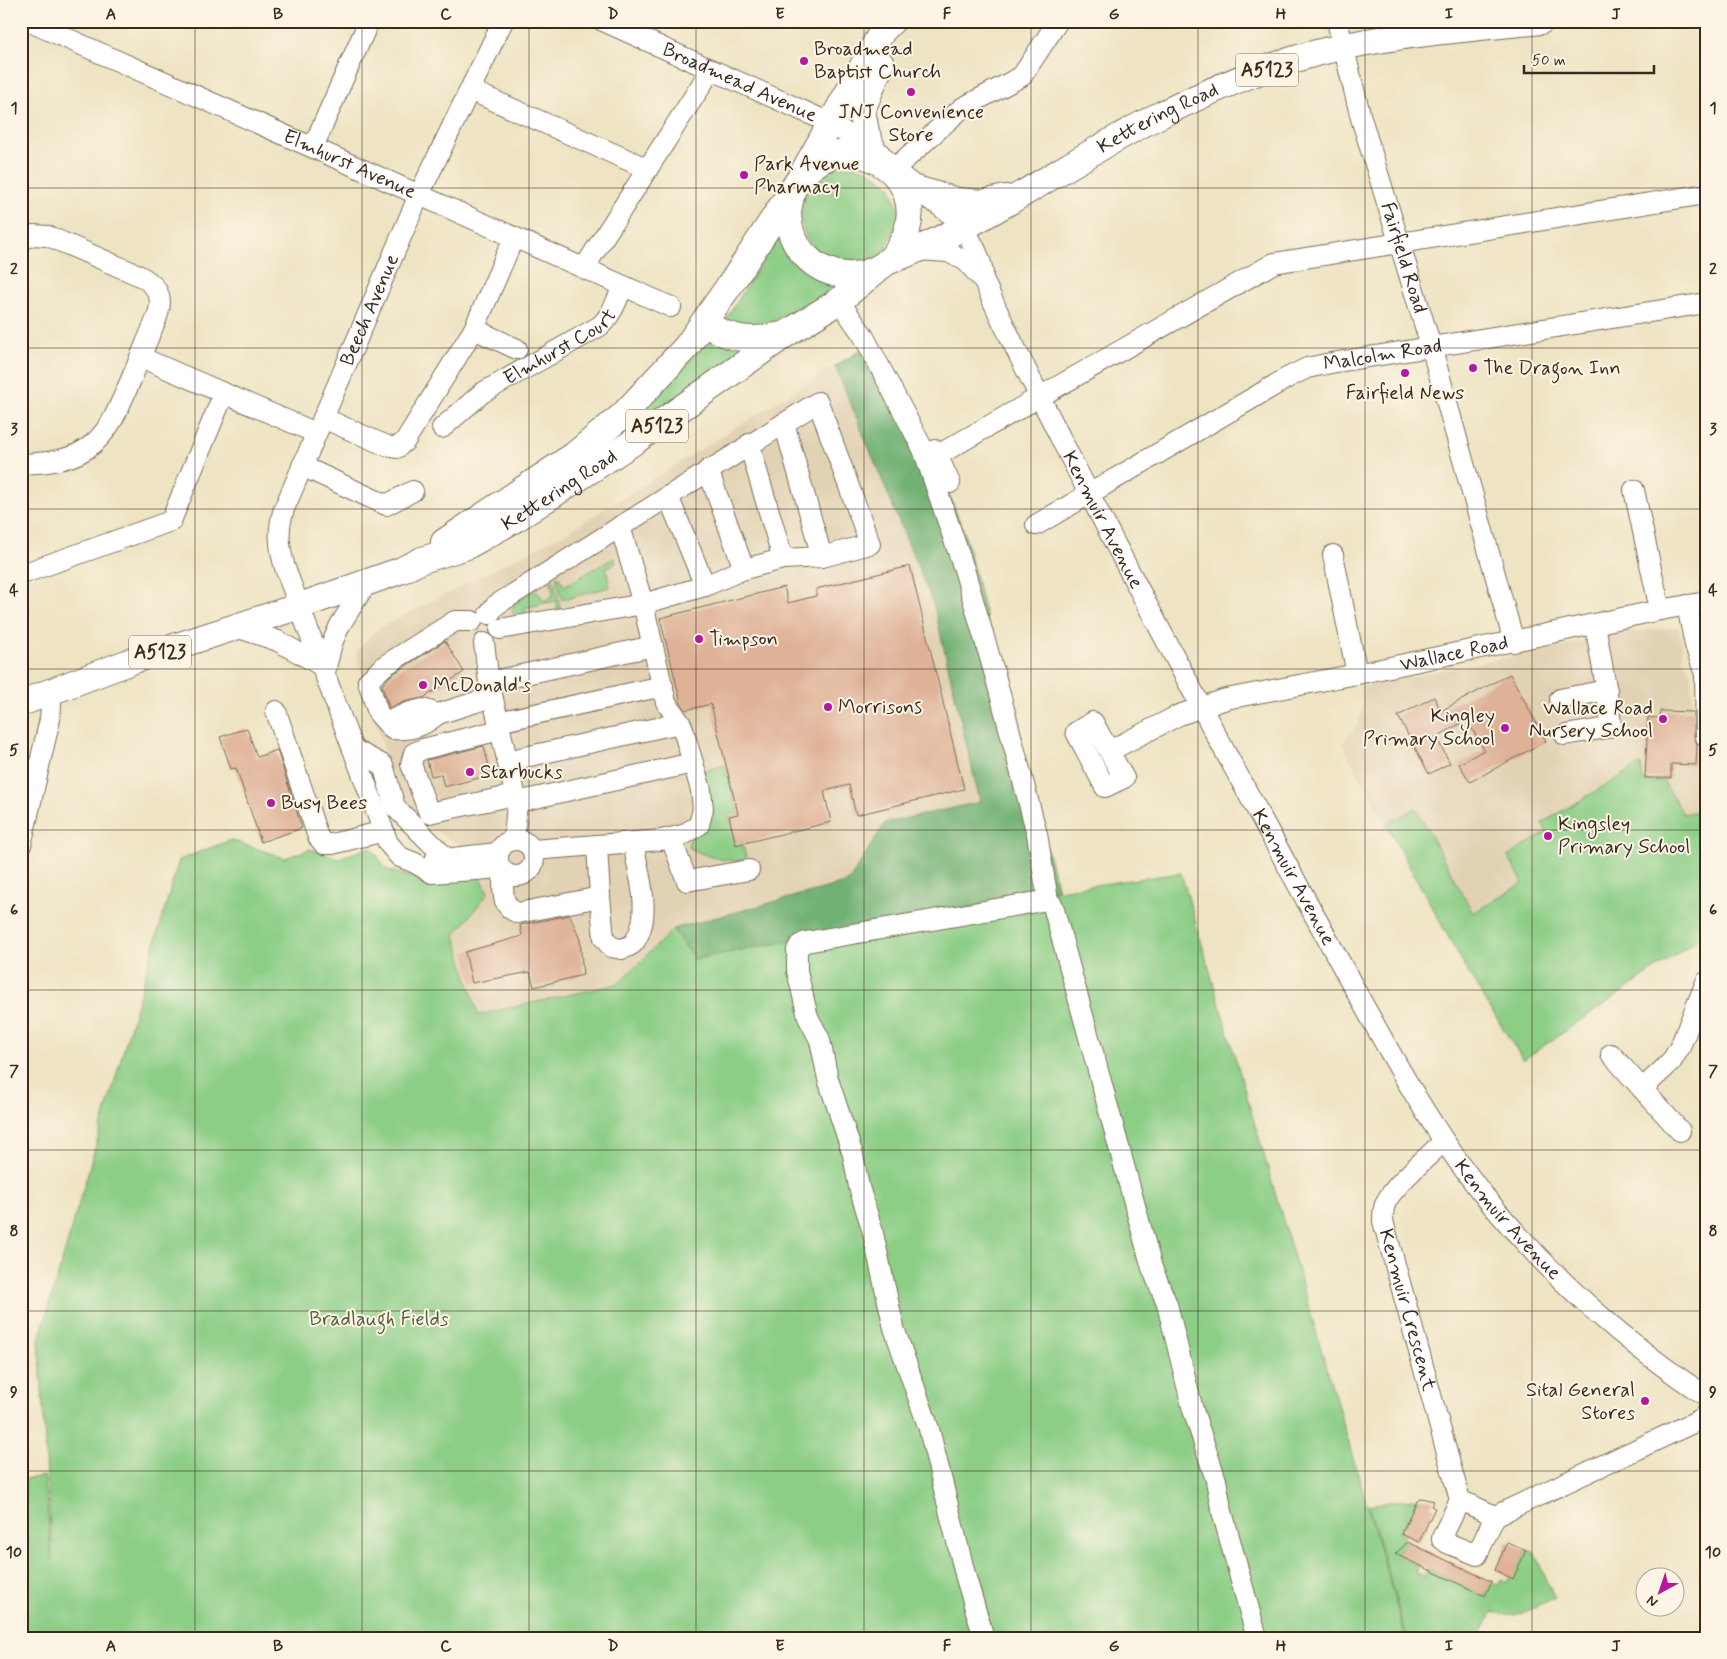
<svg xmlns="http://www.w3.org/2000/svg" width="1727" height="1659" viewBox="0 0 1727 1659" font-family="Mynerve,sans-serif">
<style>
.built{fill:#e2d2b4}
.green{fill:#8cce86;stroke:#647c52}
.forest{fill:#71b173;stroke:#566e48}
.building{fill:#dfb298}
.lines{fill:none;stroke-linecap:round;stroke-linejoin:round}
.minor-casing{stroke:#7a6b57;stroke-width:22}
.major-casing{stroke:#7a6b57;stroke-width:28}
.minor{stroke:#fff;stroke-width:20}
.major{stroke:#fff;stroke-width:26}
.grid{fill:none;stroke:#3b2a1e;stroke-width:1;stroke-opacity:0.55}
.poi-dot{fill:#b5179e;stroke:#fcf5e5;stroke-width:2}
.labels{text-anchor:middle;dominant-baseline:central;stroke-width:4;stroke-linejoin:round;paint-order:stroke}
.shield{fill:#fcf5e5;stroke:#75675a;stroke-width:1}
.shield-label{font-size:19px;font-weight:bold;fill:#3b2a1e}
.poi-label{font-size:20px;fill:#3b2a1e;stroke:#fcf5e5;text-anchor:start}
.street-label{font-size:20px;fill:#3b2a1e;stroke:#fcf5e5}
.park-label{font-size:20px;fill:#535b3d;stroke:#fcf5e5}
.neatline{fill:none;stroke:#3b2a1e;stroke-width:2}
.grid-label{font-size:16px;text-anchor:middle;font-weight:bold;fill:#3b2a1e}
</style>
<rect width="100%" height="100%" fill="#fcf5e5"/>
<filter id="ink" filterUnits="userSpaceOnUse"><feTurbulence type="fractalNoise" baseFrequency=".02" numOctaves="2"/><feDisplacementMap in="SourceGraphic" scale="10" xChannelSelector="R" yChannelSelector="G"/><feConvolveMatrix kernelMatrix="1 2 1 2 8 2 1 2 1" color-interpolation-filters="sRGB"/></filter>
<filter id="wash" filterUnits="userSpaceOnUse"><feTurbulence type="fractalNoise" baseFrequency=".0096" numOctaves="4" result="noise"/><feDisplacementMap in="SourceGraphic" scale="20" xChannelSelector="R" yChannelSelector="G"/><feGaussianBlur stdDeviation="1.12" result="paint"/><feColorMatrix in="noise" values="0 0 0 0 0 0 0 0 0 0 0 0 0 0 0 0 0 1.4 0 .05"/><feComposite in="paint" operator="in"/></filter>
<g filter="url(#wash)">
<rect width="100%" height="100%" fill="#eee3c2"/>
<g class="built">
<polygon points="835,366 934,606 980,802 885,823 848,882 673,929 618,984 478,1015 454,935 481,877 460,845 406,815 388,763 356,652 377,629 566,533"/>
<polygon points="1679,626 1684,660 1691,675 1698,811 1706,847 1706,931 1696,941 1523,1060 1470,976 1342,744 1358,724 1363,707 1361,687 1620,634"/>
</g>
<g class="green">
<polygon points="854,166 867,169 890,186 901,215 883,254 849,266 824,258 806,238 801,222 801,208 807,191 817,179 828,171 840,167"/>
<polygon points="781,232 835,283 834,288 756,331 723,324"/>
<polygon points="711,337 745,348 627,437 621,429 666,387"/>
<polygon points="614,558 616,563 606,568 610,587 562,600 556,577 558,576 564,586"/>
<polygon points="554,580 561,612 558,612 556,601 525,608 527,619 516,618 512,611 515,603 536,590 544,601 553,595 551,581"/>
<polygon points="1641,764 1643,781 1664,782 1683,814 1698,811 1706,847 1706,931 1696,941 1523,1060 1470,976 1386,824 1416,808 1473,913 1523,883 1508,856 1547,832 1542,823"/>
<path d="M 726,765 L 738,814 L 729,817 L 736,844 L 742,843 L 747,860 C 725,863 707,857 688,847 L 703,771 Z"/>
<polygon points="231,840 285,858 310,849 339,858 371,847 387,870 434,883 481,877 488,893 455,935 478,1015 618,984 673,929 694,959 1058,890 1181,873 1406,1638 21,1638 21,1480 44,1476 52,1561 39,1340 179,860"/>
<polygon points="1419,1498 1404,1527 1402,1526 1399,1532 1405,1536 1402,1539 1408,1542 1395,1554 1419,1565 1416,1573 1423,1576 1427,1569 1485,1596 1492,1582 1498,1585 1501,1579 1507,1582 1526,1550 1534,1552 1555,1599 1515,1616 1492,1612 1479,1638 1407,1638 1368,1505"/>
</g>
<polygon class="forest" points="874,342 911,400 964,532 1058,890 694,959 673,929 848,882 885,823 980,802 934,606 835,366"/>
<g id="blocks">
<g class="building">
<polygon points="910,566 964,789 856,815 849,785 824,791 831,822 736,845 729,816 738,814 711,704 686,710 681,703 660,618 784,587 788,603 816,596 816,589"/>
<polygon points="445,641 464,672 423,698 404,702 389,708 382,685 391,675"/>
<polygon points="1510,674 1546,741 1470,782 1459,764 1484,750 1467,720 1436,737 1450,763 1429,774 1398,716 1434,697 1441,711"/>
<polygon points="1660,711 1694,712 1694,737 1697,744 1696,765 1671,764 1671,778 1645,778 1648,717 1659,718"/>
<polygon points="247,728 257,757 277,750 302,828 261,842 236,768 231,769 220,737"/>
<polygon points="484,746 491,775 444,787 441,774 431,776 427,760"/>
<polygon points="570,915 580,940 583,975 534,987 530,972 472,983 465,952 522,936 520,925"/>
<polygon points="1421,1498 1434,1501 1431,1506 1435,1508 1419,1542 1401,1534 1417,1501"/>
<polygon points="1408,1542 1492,1582 1485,1596 1395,1554"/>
<polygon points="1507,1542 1526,1550 1513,1579 1495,1570"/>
</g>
</g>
</g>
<g filter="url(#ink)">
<use href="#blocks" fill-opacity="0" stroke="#7a6b57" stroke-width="1"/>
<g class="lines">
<g class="minor-casing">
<g id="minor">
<path id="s1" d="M 28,21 L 671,307"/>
<path id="s2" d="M 603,21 L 830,123 L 873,150"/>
<path id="s3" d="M 1337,21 L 1361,118 L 1431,346 L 1514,642"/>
<polyline points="470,90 648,169"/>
<polyline points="313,147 369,21"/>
<polyline points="892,171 962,108 1022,76 1058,21"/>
<path d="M 923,195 C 934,202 946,210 955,218 C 967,230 982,258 983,274"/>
<path d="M 21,240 L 33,235 L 48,236 L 138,275 C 150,281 160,289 160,303 C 160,314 153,326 149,336 C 138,363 127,391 114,417 C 109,426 102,436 93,444 C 73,461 46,463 21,464"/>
<path id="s4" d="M 918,250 L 948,252 L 966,261 L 984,281 C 1007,335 1035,386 1061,439 C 1113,541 1167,643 1221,744 C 1263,821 1305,898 1347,975 C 1389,1051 1431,1130 1486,1198 C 1549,1274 1623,1342 1706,1396"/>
<polyline points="584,268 711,70"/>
<polyline points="839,301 863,335 923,449 964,569 995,675 1037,834 1048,900 1053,906 1152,1268 1167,1304 1193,1410 1216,1480 1221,1508 1257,1638"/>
<polyline points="474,329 517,349"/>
<polyline points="140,357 316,433"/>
<polyline points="323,418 387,446 397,448 405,441 474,329 514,237"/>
<polyline points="784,423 822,557"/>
<path id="s5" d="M 442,428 L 482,393 L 600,326 C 612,315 617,300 623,286"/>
<polyline points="749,444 783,559"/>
<polyline points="935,450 950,483"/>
<polyline points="938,455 1274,263 1706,194"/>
<polyline points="302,466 386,505 413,491"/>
<polyline points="708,470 744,569"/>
<polyline points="1634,490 1660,610"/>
<polyline points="668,496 705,586"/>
<path id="s6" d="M 1036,525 L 1287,378 L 1307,368 L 1331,363 L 1706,303"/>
<polyline points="1333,555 1357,674"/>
<polyline points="22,574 171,521 224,393"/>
<polyline points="1687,605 1695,645 1705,674 1706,737"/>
<polyline points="489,614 496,605 818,402 870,544 822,557 783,559 744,569 705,586 643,604 620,526"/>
<polyline points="236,627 278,641 322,666"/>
<polyline points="500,629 643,604 666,702 682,726 701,790 703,809 699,825 683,835 661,840 533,850"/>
<polyline points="484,643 489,682 517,802 514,840"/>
<polyline points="325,672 332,643 340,625 367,582"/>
<polyline points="489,682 653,646"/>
<polyline points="1560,699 1607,690"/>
<polyline points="276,711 318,837 324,844 332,844 384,831"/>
<path d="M 438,714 C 422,727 413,730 392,729 L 378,713 L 368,681 L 384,666 L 455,621 L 472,621"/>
<polyline points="387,722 407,713 423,709 438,714 492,697"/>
<polyline points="498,722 663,686"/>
<polyline points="500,730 423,749 414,753 411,764 429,813 515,795"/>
<polyline points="1565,735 1607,728 1611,724 1606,687 1595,624"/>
<polyline points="353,749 383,765 395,807 447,859"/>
<path id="s7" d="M 1109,751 L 1093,722 L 1076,732 L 1105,787 L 1124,778 L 1109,751 L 1179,715 L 1226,699 L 1357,674 L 1660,610 L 1706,602"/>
<polyline points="507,761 680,723"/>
<polyline points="517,802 693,763"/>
<polyline points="671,838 687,881 749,870"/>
<circle cx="516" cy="858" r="18"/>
<polyline points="21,845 50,719 51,706 50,691"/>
<path d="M 597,845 L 600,897 L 604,938 L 611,947 L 622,949 C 627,947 633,945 635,941 C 653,914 638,872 633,843"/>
<polyline points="435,860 497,853"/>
<path id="s8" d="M 499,867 L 489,869 L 432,873 L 415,863 L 400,857 L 388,843 L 285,568 C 279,547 277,530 284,509 L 419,195 L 503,21"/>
<path d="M 503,872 C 504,889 499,906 518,913 L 600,897"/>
<polyline points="1611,1054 1680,1131"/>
<polyline points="1642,1089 1671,1062 1680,1047 1706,982"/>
<path id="s9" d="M 1444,1141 C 1429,1156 1395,1184 1386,1202 C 1383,1208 1383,1214 1383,1221 L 1460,1500 L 1495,1516 L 1699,1420 L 1706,1415"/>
<polyline points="1460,1500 1443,1535 1442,1539 1447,1543 1477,1555 1495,1516"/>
<polyline points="984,1638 966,1578 929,1429 894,1328 872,1229 859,1187 853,1155 828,1079 820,1040 808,1017 797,971 797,950 800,945 806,942 1048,900"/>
</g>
</g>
<g class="major-casing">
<g id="major">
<polyline points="881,64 862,110 866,132 873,150 886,165"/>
<polyline points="804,171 883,30 892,21"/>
<polyline points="898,177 912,188 958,201 983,203 1006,198"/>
<path id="s10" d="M 889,261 C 986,225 1069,160 1162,114 C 1207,92 1254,71 1302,57 C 1379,35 1461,29 1541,21"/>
<path d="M 704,323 C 729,339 752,343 781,335"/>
<path d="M 444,542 L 573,456 L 623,415 L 687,346 L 736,276 L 802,175 C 811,167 819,160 831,156 C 845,151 862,153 875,160 C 914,180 920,223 893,256 C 882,269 862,277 845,275 C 813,272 789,246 788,214 C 788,207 791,199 792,191"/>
<path id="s11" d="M 21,703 L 137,659 L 300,606 L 402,570 L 422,560 L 467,546 L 517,518 L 635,441 L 786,334 L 839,301 L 879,268"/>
</g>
</g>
<use href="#minor" class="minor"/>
<use href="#major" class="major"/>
</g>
</g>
<path class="grid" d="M 195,21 L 195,1638M 362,21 L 362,1638M 529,21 L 529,1638M 696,21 L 696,1638M 864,21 L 864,1638M 1031,21 L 1031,1638M 1198,21 L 1198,1638M 1365,21 L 1365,1638M 1532,21 L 1532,1638M 21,188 L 1706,188M 21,348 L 1706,348M 21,509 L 1706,509M 21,669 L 1706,669M 21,830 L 1706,830M 21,990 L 1706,990M 21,1150 L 1706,1150M 21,1311 L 1706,1311M 21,1471 L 1706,1471"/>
<g class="poi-dot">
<circle cx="804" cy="61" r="5"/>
<circle cx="911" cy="92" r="5"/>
<circle cx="744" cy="175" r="5"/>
<circle cx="1473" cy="368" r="5"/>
<circle cx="1405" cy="373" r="5"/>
<circle cx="699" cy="639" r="5"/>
<circle cx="423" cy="685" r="5"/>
<circle cx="828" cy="707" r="5"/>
<circle cx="1663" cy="719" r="5"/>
<circle cx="1505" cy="728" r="5"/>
<circle cx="470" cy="772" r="5"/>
<circle cx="271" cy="803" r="5"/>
<circle cx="1548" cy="836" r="5"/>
<circle cx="1645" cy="1401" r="5"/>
</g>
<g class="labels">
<g class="shield">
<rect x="1236" y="53.5" width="62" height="33" rx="4"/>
<rect x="626" y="409.5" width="62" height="33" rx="4"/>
<rect x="129" y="635.5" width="62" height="33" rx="4"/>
</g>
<g class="shield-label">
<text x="1267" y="70">A5123</text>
<text x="657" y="426">A5123</text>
<text x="160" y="652">A5123</text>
</g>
<g class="poi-label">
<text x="814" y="49">Broadmead<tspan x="814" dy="23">Baptist Church</tspan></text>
<text x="911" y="112" text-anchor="middle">JNJ Convenience<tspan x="911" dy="23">Store</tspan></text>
<text x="754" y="164">Park Avenue<tspan x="754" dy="23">Pharmacy</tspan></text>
<text x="1483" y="368">The Dragon Inn</text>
<text x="1405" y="393" text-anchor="middle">Fairfield News</text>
<text x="709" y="639">Timpson</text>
<text x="433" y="685">McDonald's</text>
<text x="838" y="707">Morrisons</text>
<text x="1653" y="708" text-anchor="end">Wallace Road<tspan x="1653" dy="23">Nursery School</tspan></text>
<text x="1495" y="716" text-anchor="end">Kingley<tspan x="1495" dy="23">Primary School</tspan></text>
<text x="480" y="772">Starbucks</text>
<text x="281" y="803">Busy Bees</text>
<text x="1558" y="824">Kingsley<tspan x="1558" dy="23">Primary School</tspan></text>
<text x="1635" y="1390" text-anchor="end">Sital General<tspan x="1635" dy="23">Stores</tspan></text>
</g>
<g class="street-label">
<text stroke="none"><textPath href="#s2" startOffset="150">Broadmead Avenue</textPath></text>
<text stroke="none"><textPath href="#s10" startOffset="305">Kettering Road</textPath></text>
<text stroke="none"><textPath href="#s1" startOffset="352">Elmhurst Avenue</textPath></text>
<text stroke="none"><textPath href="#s3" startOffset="246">Fairfield Road</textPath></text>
<text stroke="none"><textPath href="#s8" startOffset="692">Beech Avenue</textPath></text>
<text stroke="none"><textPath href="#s5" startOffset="144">Elmhurst Court</textPath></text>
<text stroke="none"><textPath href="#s6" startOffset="390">Malcolm Road</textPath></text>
<text stroke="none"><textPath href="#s11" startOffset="581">Kettering Road</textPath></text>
<text stroke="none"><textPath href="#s4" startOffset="344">Kenmuir Avenue</textPath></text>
<text stroke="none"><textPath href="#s7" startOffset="528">Wallace Road</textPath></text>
<text stroke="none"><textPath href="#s4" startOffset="749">Kenmuir Avenue</textPath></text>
<text stroke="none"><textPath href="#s4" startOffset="1154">Kenmuir Avenue</textPath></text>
<text stroke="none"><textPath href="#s9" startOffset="196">Kenmuir Crescent</textPath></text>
</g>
<g class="park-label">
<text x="379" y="1319">Bradlaugh Fields</text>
</g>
</g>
<rect width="1727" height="1659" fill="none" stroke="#fcf5e5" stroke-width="55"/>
<g transform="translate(1660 1592) rotate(220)"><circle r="24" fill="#fcf5e5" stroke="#afa495"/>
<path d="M0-4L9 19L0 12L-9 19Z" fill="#b5179e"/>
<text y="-8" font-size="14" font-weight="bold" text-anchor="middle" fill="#3b2a1e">N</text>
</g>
<path d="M1524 65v8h130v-8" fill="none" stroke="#3b2a1e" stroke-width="2.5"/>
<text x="1532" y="65" font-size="15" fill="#3b2a1e" stroke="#fcf5e5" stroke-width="4" paint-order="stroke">50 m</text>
<rect x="28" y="28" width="1672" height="1604" class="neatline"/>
<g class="grid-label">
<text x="111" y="19">A</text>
<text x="278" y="19">B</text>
<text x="446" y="19">C</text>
<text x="613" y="19">D</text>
<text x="780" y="19">E</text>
<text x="947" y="19">F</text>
<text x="1114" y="19">G</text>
<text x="1281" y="19">H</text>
<text x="1449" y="19">I</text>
<text x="1616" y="19">J</text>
<text x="14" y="113">1</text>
<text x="1713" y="113">1</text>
<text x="14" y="274">2</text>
<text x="1713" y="274">2</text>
<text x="14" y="434">3</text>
<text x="1713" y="434">3</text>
<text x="14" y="595">4</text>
<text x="1713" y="595">4</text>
<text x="14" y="755">5</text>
<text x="1713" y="755">5</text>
<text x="14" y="915">6</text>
<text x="1713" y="915">6</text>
<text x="14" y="1076">7</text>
<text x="1713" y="1076">7</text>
<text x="14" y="1236">8</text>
<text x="1713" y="1236">8</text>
<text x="14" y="1397">9</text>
<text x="1713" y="1397">9</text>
<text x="14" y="1557">10</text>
<text x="1713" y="1557">10</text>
<text x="111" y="1651">A</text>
<text x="278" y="1651">B</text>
<text x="446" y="1651">C</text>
<text x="613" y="1651">D</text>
<text x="780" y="1651">E</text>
<text x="947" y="1651">F</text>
<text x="1114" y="1651">G</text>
<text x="1281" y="1651">H</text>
<text x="1449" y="1651">I</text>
<text x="1616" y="1651">J</text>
</g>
</svg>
